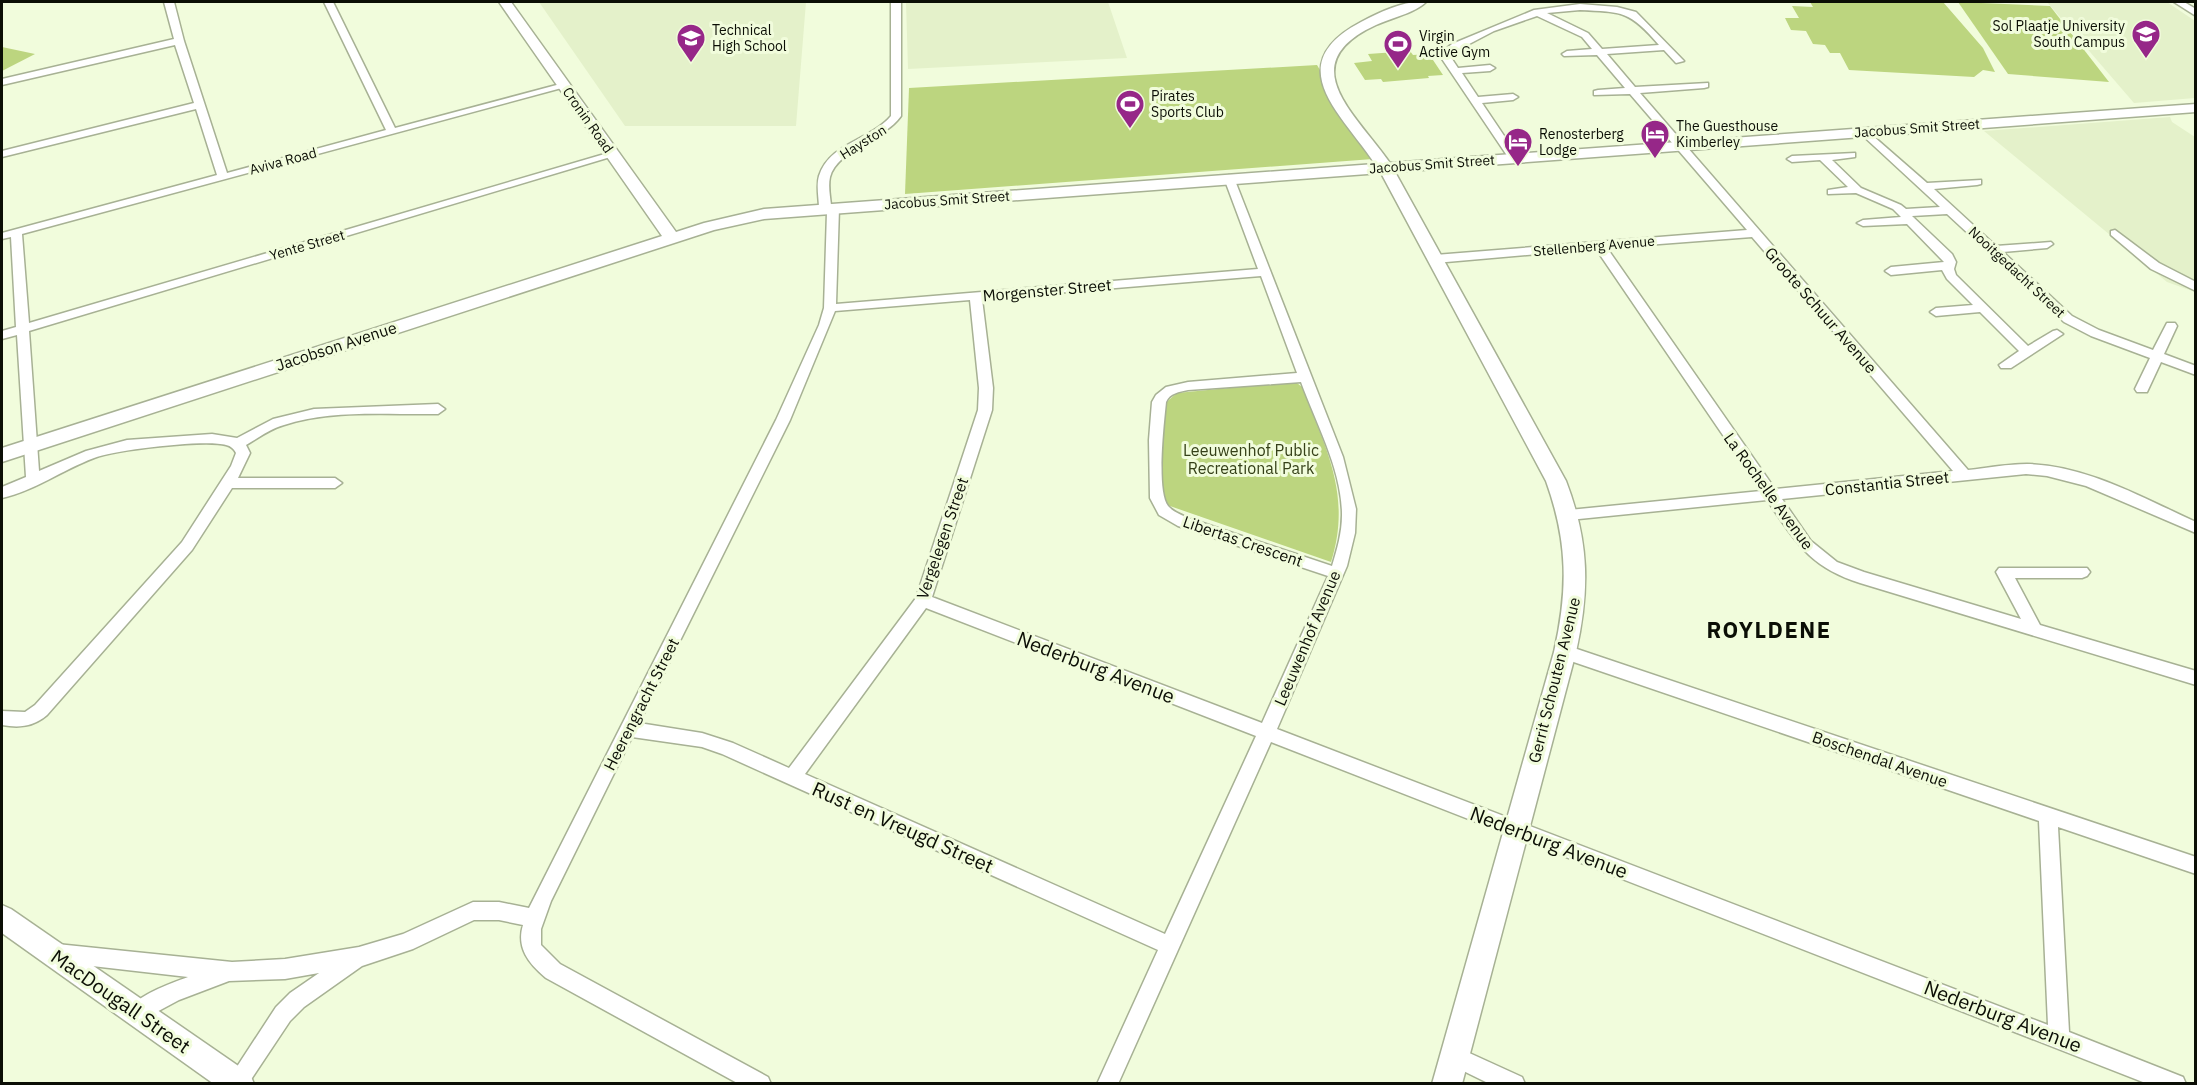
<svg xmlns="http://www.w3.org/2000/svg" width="2197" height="1085" viewBox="0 0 2197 1085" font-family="'IBM Plex Sans',sans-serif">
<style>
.built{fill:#e4f1ca}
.green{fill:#bcd57f}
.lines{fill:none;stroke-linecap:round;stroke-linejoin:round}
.street-casing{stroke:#a7b194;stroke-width:3}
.secondary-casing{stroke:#a7b194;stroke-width:3}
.street{fill:#fff;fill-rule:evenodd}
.secondary{fill:#fff;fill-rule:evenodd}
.labels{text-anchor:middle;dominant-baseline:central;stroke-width:6;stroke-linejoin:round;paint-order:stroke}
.far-poi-label{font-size:14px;fill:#0b0e05;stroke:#f1fcdc;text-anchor:start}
.far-street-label{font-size:14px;fill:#0b0e05;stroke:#f1fcdc}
.street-label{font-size:16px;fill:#0b0e05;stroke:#f1fcdc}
.park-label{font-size:16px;fill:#354018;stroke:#f1fcdc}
.near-street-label{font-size:20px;fill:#0b0e05;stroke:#f1fcdc}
.district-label{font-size:22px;font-weight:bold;letter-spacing:1.5px;fill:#0b0e05;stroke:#f1fcdc}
</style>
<rect width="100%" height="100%" fill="#f1fcdc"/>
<g class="built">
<polygon points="539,2 806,2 796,126 625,126"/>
<polygon points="906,2 1108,2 1127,58 908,69"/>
<polygon points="2047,2 2167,2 2195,21 2195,98 2134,103"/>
<polygon points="2170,117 2172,122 2195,137 2195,292 2167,282 1984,131"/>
</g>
<g class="green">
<polygon points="1810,2 1943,2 1983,48 1995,72 1983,70 1974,77 1849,70 1840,53 1830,53 1825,45 1813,44 1806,31 1791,30 1785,18 1799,18 1792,6 1813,7"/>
<polygon points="1958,2 2050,6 2109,82 2008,74"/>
<polygon points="2,47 35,54 2,71"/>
<polygon points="1410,51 1413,55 1429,54 1443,75 1428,76 1429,78 1383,82 1381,79 1365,80 1354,63 1372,61 1368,54"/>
<polygon points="1317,65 1373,159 905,194 909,88"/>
<path d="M 1290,382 L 1297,383 L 1302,387 C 1326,449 1352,495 1331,562 L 1167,505 L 1161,481 L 1163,405 L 1177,393 Z"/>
</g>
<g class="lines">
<g class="street-casing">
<g id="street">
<path d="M 164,2 L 174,2 L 184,41 L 227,173 L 386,130 L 324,2 L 333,2 L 395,128 L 564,83 L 569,86 L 22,234 L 29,323 L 608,153 L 616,153 L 617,155 L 29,331 L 39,471 L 86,451 L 127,440 L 212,434 L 237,438 L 273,419 L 314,409 L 438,404 L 445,409 L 438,414 C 388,415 332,409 284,425 C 270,429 258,438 246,445 L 250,453 L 238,478 L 335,478 L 342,483 L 335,488 L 232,488 L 192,550 L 47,715 C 33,727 19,728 2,725 L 2,711 L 25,712 L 35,705 L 182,542 L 231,466 L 236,453 C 234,449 231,446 226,445 C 205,439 115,450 94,458 C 62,470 34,491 2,498 L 2,487 L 26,477 L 17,335 L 2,339 L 2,331 L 16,327 L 11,237 L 2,239 L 2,233 L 217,175 L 196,109 L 2,157 L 2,151 L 194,103 L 175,45 L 2,85 L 2,79 L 174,39 Z"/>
<path d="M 891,2 L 901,2 L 901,116 C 883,141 837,150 830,177 C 828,186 830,196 831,205 L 839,208 L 836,304 L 1258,269 L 1224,178 L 1229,175 L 1234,178 L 1343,457 L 1356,509 L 1355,533 L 1347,566 L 1277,729 L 2048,1025 L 2039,821 L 1559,657 L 1557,652 L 1559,647 L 1565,645 L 2196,857 L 2196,874 L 2058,827 L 2069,1032 L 2183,1077 L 2186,1084 L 2148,1084 L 1271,742 L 1118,1084 L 1097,1084 L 1158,950 L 722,754 L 702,747 L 632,737 L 551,901 L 541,929 L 541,945 L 560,964 L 768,1077 L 771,1084 L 739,1084 L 546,978 C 529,964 516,948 523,925 L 499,920 L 474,920 L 413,949 L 362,966 L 304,1007 L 290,1021 L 248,1084 L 227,1082 L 276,1007 L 290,993 L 319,973 L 285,979 L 229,981 L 179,1000 L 138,1022 L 131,1019 L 128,1012 C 134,996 172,983 188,977 L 57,962 L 50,960 L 47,953 L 50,946 L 57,944 L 232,962 L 285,959 L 359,947 L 403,934 L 473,902 L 499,902 L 529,908 L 776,420 L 819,325 L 824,308 L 827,212 L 819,209 C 819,198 816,186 819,176 C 829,143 871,140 891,116 ZM 1261,276 L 1297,373 L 1188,382 L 1166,387 L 1156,395 L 1152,402 L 1149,440 L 1150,498 L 1159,515 L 1178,526 L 1328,576 L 1262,723 L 932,597 L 992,410 L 993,388 L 982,299 ZM 970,300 L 979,388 L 978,410 L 916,598 L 789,768 L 733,743 L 702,733 L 639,723 L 790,420 L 835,311 ZM 1301,382 C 1316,423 1342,470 1342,515 C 1342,533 1337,549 1332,566 L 1188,518 C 1182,515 1173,512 1168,506 C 1156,490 1164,423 1166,402 C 1170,393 1179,392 1188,390 ZM 926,608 L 1256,736 L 1165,934 L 805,774 Z"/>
<polygon points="2174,2 2184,2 2196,9 2196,16"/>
<path d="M 1580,4 L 1617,7 L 1636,12 L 1684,61 L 1676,63 L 1664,50 L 1607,54 L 1635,87 L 1708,83 L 1708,87 L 1704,88 L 1640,93 L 1968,470 C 1987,468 2008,464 2027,464 C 2086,465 2143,498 2196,522 L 2196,533 L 2086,486 L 2047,476 L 2026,474 L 1782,499 L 1811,541 L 1837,562 L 1864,572 L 2021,619 L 1996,572 L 1999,568 L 2087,568 L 2090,572 L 2087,576 L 2082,578 L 2015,578 L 2040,625 L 2196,671 L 2196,685 L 1860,583 C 1809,567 1796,542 1767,500 L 1569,520 L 1564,519 L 1562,515 L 1569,510 L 1761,491 L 1596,249 L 1435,263 L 1429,259 L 1435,255 L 1747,230 L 1630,94 L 1594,95 L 1594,91 L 1598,90 L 1625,88 L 1597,55 L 1564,56 L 1562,54 L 1567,51 L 1592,49 L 1582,37 L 1537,16 L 1494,31 L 1452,53 L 1452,59 L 1458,68 L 1490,65 L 1495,68 L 1490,71 L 1462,73 L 1478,97 L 1513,94 L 1518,97 L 1513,100 L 1482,103 L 1519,158 L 1514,161 L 1510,160 L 1442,59 L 1442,52 L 1452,44 L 1534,10 ZM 1580,10 C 1623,12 1630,11 1659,45 L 1602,49 L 1588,33 L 1547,13 ZM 1752,237 L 1953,471 L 1775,489 L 1607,248 Z"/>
<polygon points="1865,129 1927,183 1981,180 1981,184 1977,185 1934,189 1996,246 2051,242 2053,244 2047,248 2003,252 2072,316 2099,330 2153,350 2167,323 2175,323 2177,326 2164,354 2196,366 2196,375 2161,362 2147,392 2137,392 2135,389 2150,358 2091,336 2064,322 1947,214 1912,216 1952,254 1956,262 1954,269 1956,275 2028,346 2053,331 2057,330 2063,334 2011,368 2001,368 1999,365 2019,351 1980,312 1936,316 1930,312 1936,308 1973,305 1947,279 1942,270 1891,275 1885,271 1891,267 1944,262 1907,224 1863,226 1857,223 1863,220 1901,217 1893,209 1856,193 1828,194 1828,190 1848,187 1820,160 1792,162 1787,159 1792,156 1855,153 1855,157 1832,160 1861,188 1901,205 1906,209 1940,207 1861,134 1860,132"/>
<polygon points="2115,230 2159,263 2196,282 2196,291 2151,269 2111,235 2111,231"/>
<polygon points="1454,1046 1522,1077 1525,1084 1490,1084 1447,1063 1444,1056 1447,1049"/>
</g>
</g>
<g class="secondary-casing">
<g id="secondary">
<path d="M 499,2 L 511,2 L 676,232 L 704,223 L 764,209 L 1375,164 C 1342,114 1279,65 1361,22 C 1380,12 1405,0 1426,2 C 1415,13 1391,18 1376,25 C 1291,64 1356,114 1390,163 L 2196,104 L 2196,112 L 1395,172 L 1566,481 C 1589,541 1590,589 1576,652 L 1462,1084 L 1432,1084 L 1554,652 C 1568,590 1568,542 1546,481 L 1381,173 L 764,219 L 714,230 L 2,462 L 2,448 L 662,236 Z"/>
<polygon points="2,905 11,909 250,1074 254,1084 214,1084 2,933"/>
</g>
</g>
<use href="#street" class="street"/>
<use href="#secondary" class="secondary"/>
</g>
<defs>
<g id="university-pin" transform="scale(1.5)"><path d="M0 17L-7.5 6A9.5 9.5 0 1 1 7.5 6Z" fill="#962788" stroke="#f1fcdc"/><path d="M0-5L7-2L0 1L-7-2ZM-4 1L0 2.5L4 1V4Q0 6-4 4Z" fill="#fff"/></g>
<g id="school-pin" transform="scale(1.5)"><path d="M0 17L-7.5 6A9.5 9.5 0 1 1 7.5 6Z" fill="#962788" stroke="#f1fcdc"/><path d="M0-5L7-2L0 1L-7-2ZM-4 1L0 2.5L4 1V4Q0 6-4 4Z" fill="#fff"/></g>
<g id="stadium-pin" transform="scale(1.5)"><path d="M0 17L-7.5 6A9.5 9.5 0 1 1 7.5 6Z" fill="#962788" stroke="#f1fcdc"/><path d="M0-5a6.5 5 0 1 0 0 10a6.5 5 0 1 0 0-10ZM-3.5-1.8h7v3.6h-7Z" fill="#fff"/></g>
<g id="hotel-pin" transform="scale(1.5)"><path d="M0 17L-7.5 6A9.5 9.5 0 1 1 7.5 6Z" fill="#962788" stroke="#f1fcdc"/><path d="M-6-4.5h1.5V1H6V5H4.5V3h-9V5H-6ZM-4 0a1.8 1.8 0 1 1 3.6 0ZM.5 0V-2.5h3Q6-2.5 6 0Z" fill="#fff"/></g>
</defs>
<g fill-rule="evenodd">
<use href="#university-pin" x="2146" y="34"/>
<use href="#school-pin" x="691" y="38"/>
<use href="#stadium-pin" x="1398" y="44"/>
<use href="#stadium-pin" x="1130" y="104"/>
<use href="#hotel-pin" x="1655" y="134"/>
<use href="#hotel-pin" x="1518" y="142"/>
</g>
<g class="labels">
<g class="far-poi-label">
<text x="2125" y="26" text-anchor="end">Sol Plaatje University<tspan x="2125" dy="16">South Campus</tspan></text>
<text x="712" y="30">Technical<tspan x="712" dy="16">High School</tspan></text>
<text x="1419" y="36">Virgin<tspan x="1419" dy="16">Active Gym</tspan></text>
<text x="1151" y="96">Pirates<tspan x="1151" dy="16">Sports Club</tspan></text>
<text x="1676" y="126">The Guesthouse<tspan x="1676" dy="16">Kimberley</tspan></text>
<text x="1539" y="134">Renosterberg<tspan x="1539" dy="16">Lodge</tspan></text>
</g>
<g class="far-street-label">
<text transform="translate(588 120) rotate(55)">Cronin Road</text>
<text transform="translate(1917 128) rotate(-4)">Jacobus Smit Street</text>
<text transform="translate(863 142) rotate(-32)">Hayston</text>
<text transform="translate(283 161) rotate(-15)">Aviva Road</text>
<text transform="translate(1432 164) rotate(-4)">Jacobus Smit Street</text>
<text transform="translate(947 200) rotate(-4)">Jacobus Smit Street</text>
<text transform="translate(307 245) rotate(-16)">Yente Street</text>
<text transform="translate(1594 246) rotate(-5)">Stellenberg Avenue</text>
<text transform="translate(2017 272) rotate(43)">Nooitgedacht Street</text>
</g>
<g class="street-label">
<text transform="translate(1047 290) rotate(-5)">Morgenster Street</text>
<text transform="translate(1821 310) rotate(49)">Groote Schuur Avenue</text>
<text transform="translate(336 346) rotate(-18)">Jacobson Avenue</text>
<text transform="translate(1887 483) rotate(-6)">Constantia Street</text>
<text transform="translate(1769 491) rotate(54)">La Rochelle Avenue</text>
<text transform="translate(942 538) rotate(-71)">Vergelegen Street</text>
<text transform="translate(1243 541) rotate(19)">Libertas Crescent</text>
<text transform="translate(1307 638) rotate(-67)">Leeuwenhof Avenue</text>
<text transform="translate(1554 680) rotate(-76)">Gerrit Schouten Avenue</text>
<text transform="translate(641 704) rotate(-63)">Heerengracht Street</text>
<text transform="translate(1880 759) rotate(19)">Boschendal Avenue</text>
</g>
<g class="park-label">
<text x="1251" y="450">Leeuwenhof Public<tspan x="1251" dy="18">Recreational Park</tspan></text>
</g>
<g class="near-street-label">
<text transform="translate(1096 667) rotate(21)">Nederburg Avenue</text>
<text transform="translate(903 827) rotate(24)">Rust en Vreugd Street</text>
<text transform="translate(1549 842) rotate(21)">Nederburg Avenue</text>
<text transform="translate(121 1001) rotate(35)">MacDougall Street</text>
<text transform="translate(2003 1016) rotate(21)">Nederburg Avenue</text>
</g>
<g class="district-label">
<text x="1769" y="629">ROYLDENE</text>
</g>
</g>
<rect width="2197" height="1085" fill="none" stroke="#0b0e05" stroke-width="6"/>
</svg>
